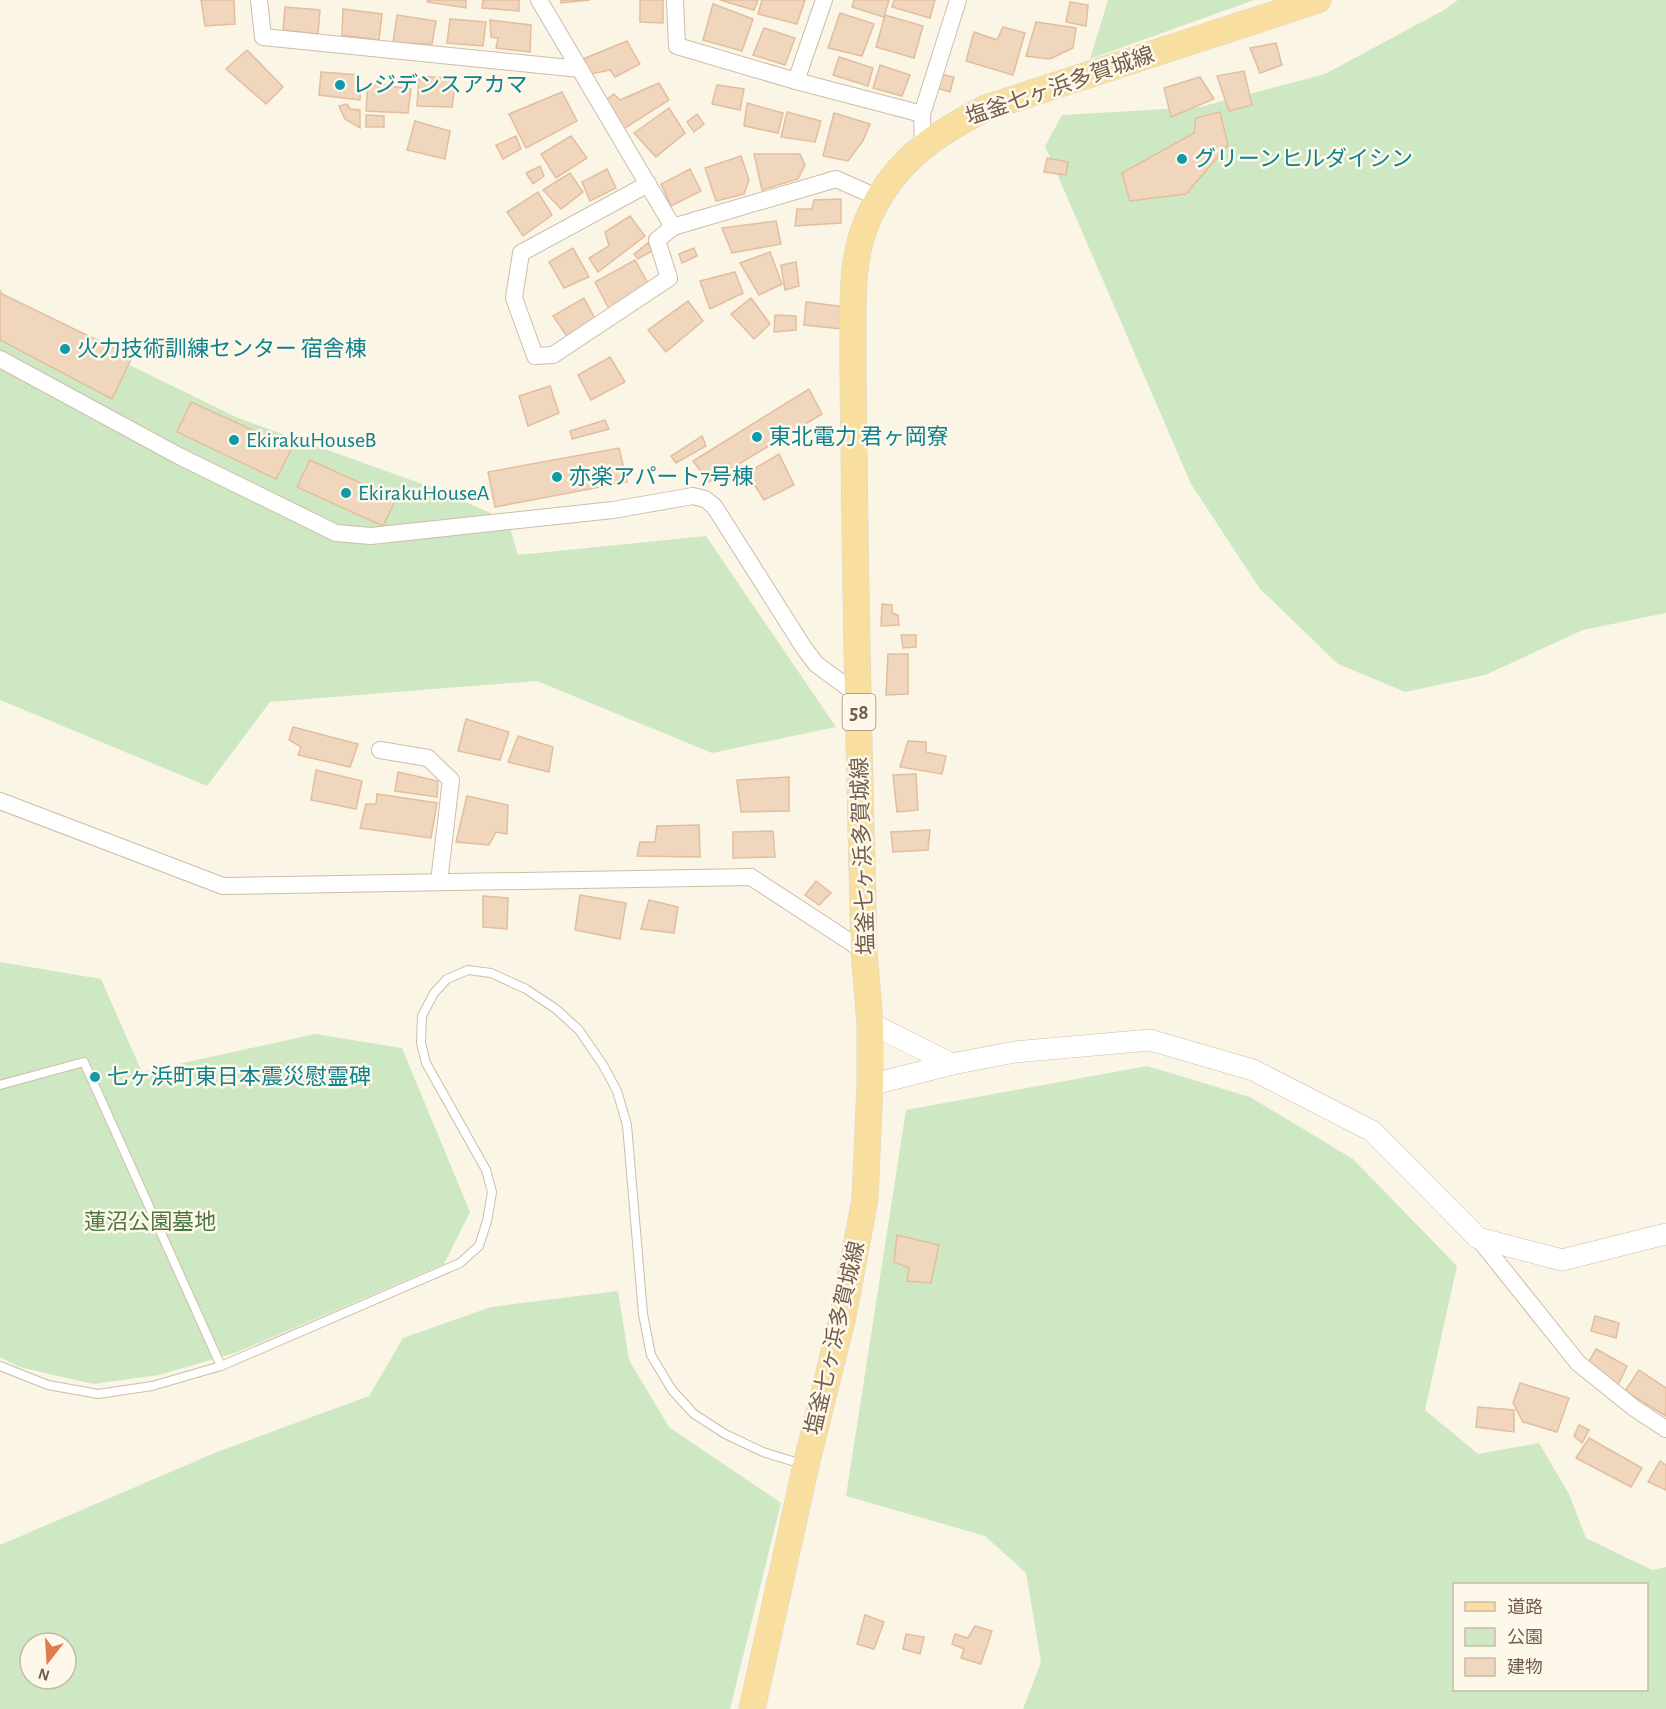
<svg xmlns="http://www.w3.org/2000/svg" width="1666" height="1709" viewBox="0 0 1666 1709" font-family="'Alegreya Sans','Noto Sans JP',sans-serif">
<style>
.green{fill:#cfe8c4;fill-rule:evenodd}
.building{fill:#f0d6bd;stroke:#e2be9e;stroke-width:1.5}
.lines{fill:none;stroke-linecap:round;stroke-linejoin:round}
.service-casing{stroke:#cdbdab;stroke-width:10}
.minor-casing{stroke:#cdbdab;stroke-width:18}
.tertiary-casing{stroke:#cdbdab;stroke-width:22}
.primary-casing{stroke:#dbd5d0;stroke-width:27}
.service{stroke:#fff;stroke-width:8}
.minor{stroke:#fff;stroke-width:16}
.tertiary{stroke:#fff;stroke-width:21}
.primary{stroke:#f8df9f;stroke-width:26}
.culture-dot{fill:#0f9aa8;stroke:#fef8eb;stroke-width:2}
.labels{text-anchor:middle;dominant-baseline:central;stroke-width:5;stroke-linejoin:round;paint-order:stroke}
.shield{fill:#fef8eb;stroke:#9d8c7b;stroke-width:1.5}
.shield-label{font-size:21px;font-weight:bold;fill:#735d4b}
.culture-label{font-size:22px;fill:#0d838f;stroke:#fef8eb;text-anchor:start}
.street-label{font-size:22px;fill:#735d4b;stroke:#fef8eb}
.park-label{font-size:22px;fill:#4e7843;stroke:#fef8eb}
</style>
<rect width="100%" height="100%" fill="#fbf5e5"/>
<g class="green">
<polygon points="1108,0 1254,0 1090,59"/>
<polygon points="1458,0 1666,0 1666,613 1583,630 1485,675 1405,692 1338,664 1260,589 1191,484 1045,146 1062,115 1200,107 1325,74 1444,10"/>
<polygon points="0,288 11,307 238,418 439,490 508,521 518,555 706,536 836,727 712,753 537,681 270,702 207,786 0,700"/>
<polygon points="0,962 101,979 142,1072 315,1034 402,1048 470,1212 444,1264 235,1353 159,1375 93,1384 19,1367 0,1357"/>
<path d="M 1147,1066 L 1250,1097 L 1353,1159 L 1457,1266 L 1425,1410 L 1478,1454 L 1539,1443 L 1569,1494 L 1586,1538 L 1652,1570 L 1666,1567 L 1666,1709 L 1023,1709 L 1041,1662 L 1026,1573 L 985,1536 L 846,1496 L 906,1110 ZM 1454,1584 L 1646,1584 L 1646,1690 L 1454,1690 Z"/>
<path d="M 618,1291 L 629,1360 L 669,1427 L 781,1503 L 730,1709 L 0,1709 L 0,1545 L 217,1452 L 369,1396 L 403,1338 L 491,1307 ZM 30,1643 L 66,1643 L 66,1679 L 30,1679 Z"/>
</g>
<g class="building">
<polygon points="201,0 234,0 235,24 205,26"/>
<polygon points="428,0 466,0 466,8 427,2"/>
<polygon points="483,0 519,0 519,11 482,8"/>
<polygon points="561,0 590,0 561,3"/>
<polygon points="640,0 663,0 663,23 640,22"/>
<polygon points="720,0 758,0 754,10"/>
<polygon points="762,0 805,0 797,24 758,14"/>
<polygon points="854,0 889,0 884,17 852,7"/>
<polygon points="894,0 935,0 930,18 892,7"/>
<polygon points="1070,2 1088,5 1086,26 1066,22"/>
<polygon points="713,4 753,19 742,51 703,40"/>
<polygon points="285,7 320,10 318,34 283,30"/>
<polygon points="343,9 382,14 379,40 342,35"/>
<polygon points="840,13 874,24 862,56 828,48"/>
<polygon points="397,15 436,21 432,44 393,43"/>
<polygon points="885,15 923,26 914,58 876,47"/>
<polygon points="450,19 486,22 483,46 447,43"/>
<polygon points="490,20 531,25 530,52 496,48 498,38 491,37"/>
<polygon points="1036,22 1076,28 1073,48 1050,59 1026,56"/>
<polygon points="1003,27 1025,33 1013,75 966,61 974,32 997,40"/>
<polygon points="764,28 795,38 785,65 753,55"/>
<polygon points="627,41 640,64 615,77 610,70 591,74 583,59"/>
<polygon points="1276,43 1282,65 1260,73 1250,48"/>
<polygon points="247,50 283,87 266,104 226,69"/>
<polygon points="839,57 873,68 868,86 833,75"/>
<polygon points="880,65 910,75 902,96 873,88"/>
<polygon points="1244,71 1252,105 1229,111 1217,76"/>
<polygon points="321,72 360,75 360,100 319,95"/>
<polygon points="940,74 954,77 950,92 937,88"/>
<polygon points="419,76 456,79 452,107 417,106"/>
<polygon points="1200,77 1214,99 1171,117 1164,88"/>
<polygon points="368,83 411,89 408,113 366,111"/>
<polygon points="659,83 669,100 622,130 606,100 614,94 620,100"/>
<polygon points="717,85 744,89 740,110 712,104"/>
<polygon points="562,92 577,121 526,148 509,114"/>
<polygon points="747,103 783,113 778,133 744,126"/>
<polygon points="347,104 350,109 360,110 360,128 345,119 339,106"/>
<polygon points="669,108 685,133 656,157 634,133"/>
<polygon points="787,112 821,121 815,142 781,137"/>
<polygon points="1220,112 1228,145 1186,194 1130,201 1122,173 1194,133 1196,118"/>
<polygon points="834,113 870,124 863,141 848,161 823,156"/>
<polygon points="697,114 704,124 694,132 687,122"/>
<polygon points="366,115 384,116 384,127 366,127"/>
<polygon points="415,121 450,131 445,159 407,150"/>
<polygon points="516,136 521,149 503,159 496,145"/>
<polygon points="571,136 587,158 556,178 541,154"/>
<polygon points="754,154 800,154 805,165 798,179 762,190"/>
<polygon points="741,156 749,180 744,194 716,201 705,168"/>
<polygon points="1047,158 1068,162 1066,175 1044,172"/>
<polygon points="540,166 544,176 533,184 526,173"/>
<polygon points="607,169 616,188 590,201 582,182"/>
<polygon points="690,169 701,191 671,206 661,184"/>
<polygon points="570,173 583,192 561,209 543,190"/>
<polygon points="538,192 552,215 523,236 507,212"/>
<polygon points="841,199 841,223 795,226 797,209 812,209 814,200"/>
<polygon points="630,216 645,236 598,272 589,258 609,246 605,232"/>
<polygon points="776,221 781,244 732,253 722,228"/>
<polygon points="648,243 652,251 638,259 634,254"/>
<polygon points="573,248 589,277 564,288 549,262"/>
<polygon points="694,248 697,256 682,263 679,254"/>
<polygon points="770,252 782,284 759,295 740,263"/>
<polygon points="635,260 649,285 610,311 595,282"/>
<polygon points="796,262 799,286 785,290 781,265"/>
<polygon points="735,272 743,293 710,309 700,281"/>
<polygon points="0,293 132,357 112,399 0,340"/>
<polygon points="584,298 595,319 568,338 553,316"/>
<polygon points="751,298 770,324 754,339 731,314"/>
<polygon points="688,301 703,321 666,352 648,330"/>
<polygon points="806,302 845,307 842,329 804,325"/>
<polygon points="775,315 796,316 796,330 774,332"/>
<polygon points="610,357 625,382 591,400 578,375"/>
<polygon points="550,386 559,413 528,426 519,396"/>
<polygon points="809,389 822,414 709,482 693,461"/>
<polygon points="191,402 292,448 276,479 177,432"/>
<polygon points="605,420 609,429 572,439 570,431"/>
<polygon points="702,436 706,446 676,463 671,456"/>
<polygon points="619,448 627,482 495,507 488,472"/>
<polygon points="779,454 794,485 764,500 747,473"/>
<polygon points="310,460 396,499 383,526 297,487"/>
<polygon points="882,604 892,605 892,613 898,615 899,625 881,626"/>
<polygon points="901,635 916,635 916,647 903,648"/>
<polygon points="888,654 908,654 908,694 886,695"/>
<polygon points="466,719 509,732 500,760 458,751"/>
<polygon points="293,727 358,744 350,767 298,755 301,747 289,740"/>
<polygon points="518,736 553,747 549,772 508,762"/>
<polygon points="908,741 926,742 926,752 946,756 942,774 900,767"/>
<polygon points="316,770 362,781 356,809 311,800"/>
<polygon points="398,772 438,781 437,797 395,791"/>
<polygon points="916,774 918,810 897,812 893,775"/>
<polygon points="789,777 789,811 741,812 737,780"/>
<polygon points="377,794 437,803 431,838 360,828 366,804 376,804"/>
<polygon points="467,796 508,805 507,834 496,832 489,845 456,842"/>
<polygon points="699,825 700,857 637,856 640,842 655,842 657,826"/>
<polygon points="930,830 928,850 893,852 891,832"/>
<polygon points="773,831 775,857 733,858 733,832"/>
<polygon points="816,881 831,893 819,905 805,895"/>
<polygon points="580,895 626,903 620,939 575,930"/>
<polygon points="483,896 508,898 507,929 483,927"/>
<polygon points="649,900 678,907 674,933 641,929"/>
<polygon points="897,1235 939,1245 931,1283 907,1281 909,1268 894,1262"/>
<polygon points="1595,1316 1619,1323 1616,1338 1591,1331"/>
<polygon points="1596,1349 1627,1366 1618,1385 1587,1365"/>
<polygon points="1639,1370 1666,1388 1666,1416 1625,1391"/>
<polygon points="1520,1383 1569,1398 1557,1432 1523,1422 1513,1403"/>
<polygon points="1478,1407 1514,1410 1514,1432 1476,1427"/>
<polygon points="1579,1425 1589,1430 1582,1443 1574,1436"/>
<polygon points="1589,1438 1642,1468 1631,1487 1576,1458"/>
<polygon points="1660,1461 1666,1465 1666,1490 1648,1482"/>
<polygon points="865,1615 884,1622 874,1649 857,1644"/>
<polygon points="975,1626 992,1631 981,1664 961,1658 964,1649 952,1644 955,1634 968,1638"/>
<polygon points="906,1634 924,1637 920,1654 903,1649"/>
</g>
<g class="lines">
<g class="service-casing">
<g id="service">
<polyline points="0,1085 84,1062 221,1366"/>
<polyline points="0,1366 48,1385 98,1394 152,1386 221,1366 460,1263 479,1246 487,1221 492,1192 486,1170 426,1063 421,1043 422,1016 434,993 447,979 468,970 491,973 526,989 556,1009 579,1030 603,1065 617,1091 627,1125 643,1314 651,1355 672,1390 694,1414 725,1434 763,1452 802,1464"/>
</g>
</g>
<g class="minor-casing">
<g id="minor">
<polyline points="259,0 263,37 580,69"/>
<polyline points="539,0 673,227 836,179 879,198"/>
<polyline points="675,0 677,46 796,81 922,114"/>
<polyline points="796,81 824,0"/>
<polyline points="923,145 922,114 958,0"/>
<polyline points="648,184 521,253 514,298 535,356 553,355 669,278 657,240 673,227"/>
<polyline points="0,359 179,456 336,533 371,536 613,510 693,496 705,499 714,506 804,648 816,664 858,695"/>
<polyline points="380,750 428,758 451,780 439,882"/>
<polyline points="0,801 223,886 751,877 864,951"/>
<polyline points="1478,1238 1578,1363 1634,1408 1666,1429"/>
</g>
</g>
<g class="tertiary-casing">
<g id="tertiary">
<polyline points="870,1023 952,1064"/>
<polyline points="870,1085 952,1064 1015,1052 1150,1040 1253,1070 1372,1131 1478,1238 1562,1260 1666,1234"/>
</g>
</g>
<g class="primary-casing">
<path id="primary" d="M 752,1709 L 806,1465 L 843,1316 L 865,1199 L 870,1085 L 870,1023 L 864,951 C 860,779 855,607 854,436 C 853,404 853,372 853,341 C 853,302 851,261 866,224 C 890,165 931,136 986,108 L 1318,0"/>
</g>
<use href="#service" class="service"/>
<use href="#minor" class="minor"/>
<use href="#tertiary" class="tertiary"/>
<use href="#primary" class="primary"/>
</g>
<g class="culture-dot">
<circle cx="340" cy="85" r="6"/>
<circle cx="1182" cy="159" r="6"/>
<circle cx="65" cy="349" r="6"/>
<circle cx="757" cy="437" r="6"/>
<circle cx="234" cy="440" r="6"/>
<circle cx="557" cy="477" r="6"/>
<circle cx="346" cy="493" r="6"/>
<circle cx="95" cy="1077" r="6"/>
</g>
<g class="labels">
<rect class="shield" x="842.5" y="694" width="33" height="36" rx="4.5"/>
<g class="shield-label">
<text x="859" y="712">58</text>
</g>
<g class="culture-label">
<text x="352" y="85">レジデンスアカマ</text>
<text x="1194" y="159">グリーンヒルダイシン</text>
<text x="77" y="349">火力技術訓練センター 宿舎棟</text>
<text x="769" y="437">東北電力 君ヶ岡寮</text>
<text x="246" y="440">EkirakuHouseB</text>
<text x="569" y="477">亦楽アパート7号棟</text>
<text x="358" y="493">EkirakuHouseA</text>
<text x="107" y="1077">七ヶ浜町東日本震災慰霊碑</text>
</g>
<g class="street-label">
<text transform="translate(1060 86) rotate(-19)">塩釜七ヶ浜多賀城線</text>
<text transform="translate(863 856) rotate(-92)">塩釜七ヶ浜多賀城線</text>
<text transform="translate(835 1338) rotate(-77)">塩釜七ヶ浜多賀城線</text>
</g>
<g class="park-label">
<text x="150" y="1222">蓮沼公園墓地</text>
</g>
</g>
<rect x="1453" y="1583" width="195" height="108" fill="#fef8eb" stroke="#c6baab" stroke-width="1.5"/>
<rect x="1465" y="1602" width="30" height="9" fill="#f8df9f" stroke="#c6baab" stroke-width="1.5"/>
<text x="1507" y="1613" font-size="18" fill="#735d4b">道路</text>
<rect x="1465" y="1628" width="30" height="18" fill="#cfe8c4" stroke="#c6baab" stroke-width="1.5"/>
<text x="1507" y="1643" font-size="18" fill="#735d4b">公園</text>
<rect x="1465" y="1658" width="30" height="18" fill="#f0d6bd" stroke="#c6baab" stroke-width="1.5"/>
<text x="1507" y="1673" font-size="18" fill="#735d4b">建物</text>
<g transform="translate(48 1661) rotate(197)"><circle r="28" fill="#fef8eb" stroke="#c6baab" stroke-width="1.5"/>
<path d="M0-4.5L10 22L0 15L-10 22Z" fill="#e17c4e"/>
<text y="-9" font-size="16" font-weight="bold" text-anchor="middle" fill="#735d4b">N</text>
</g>
</svg>
